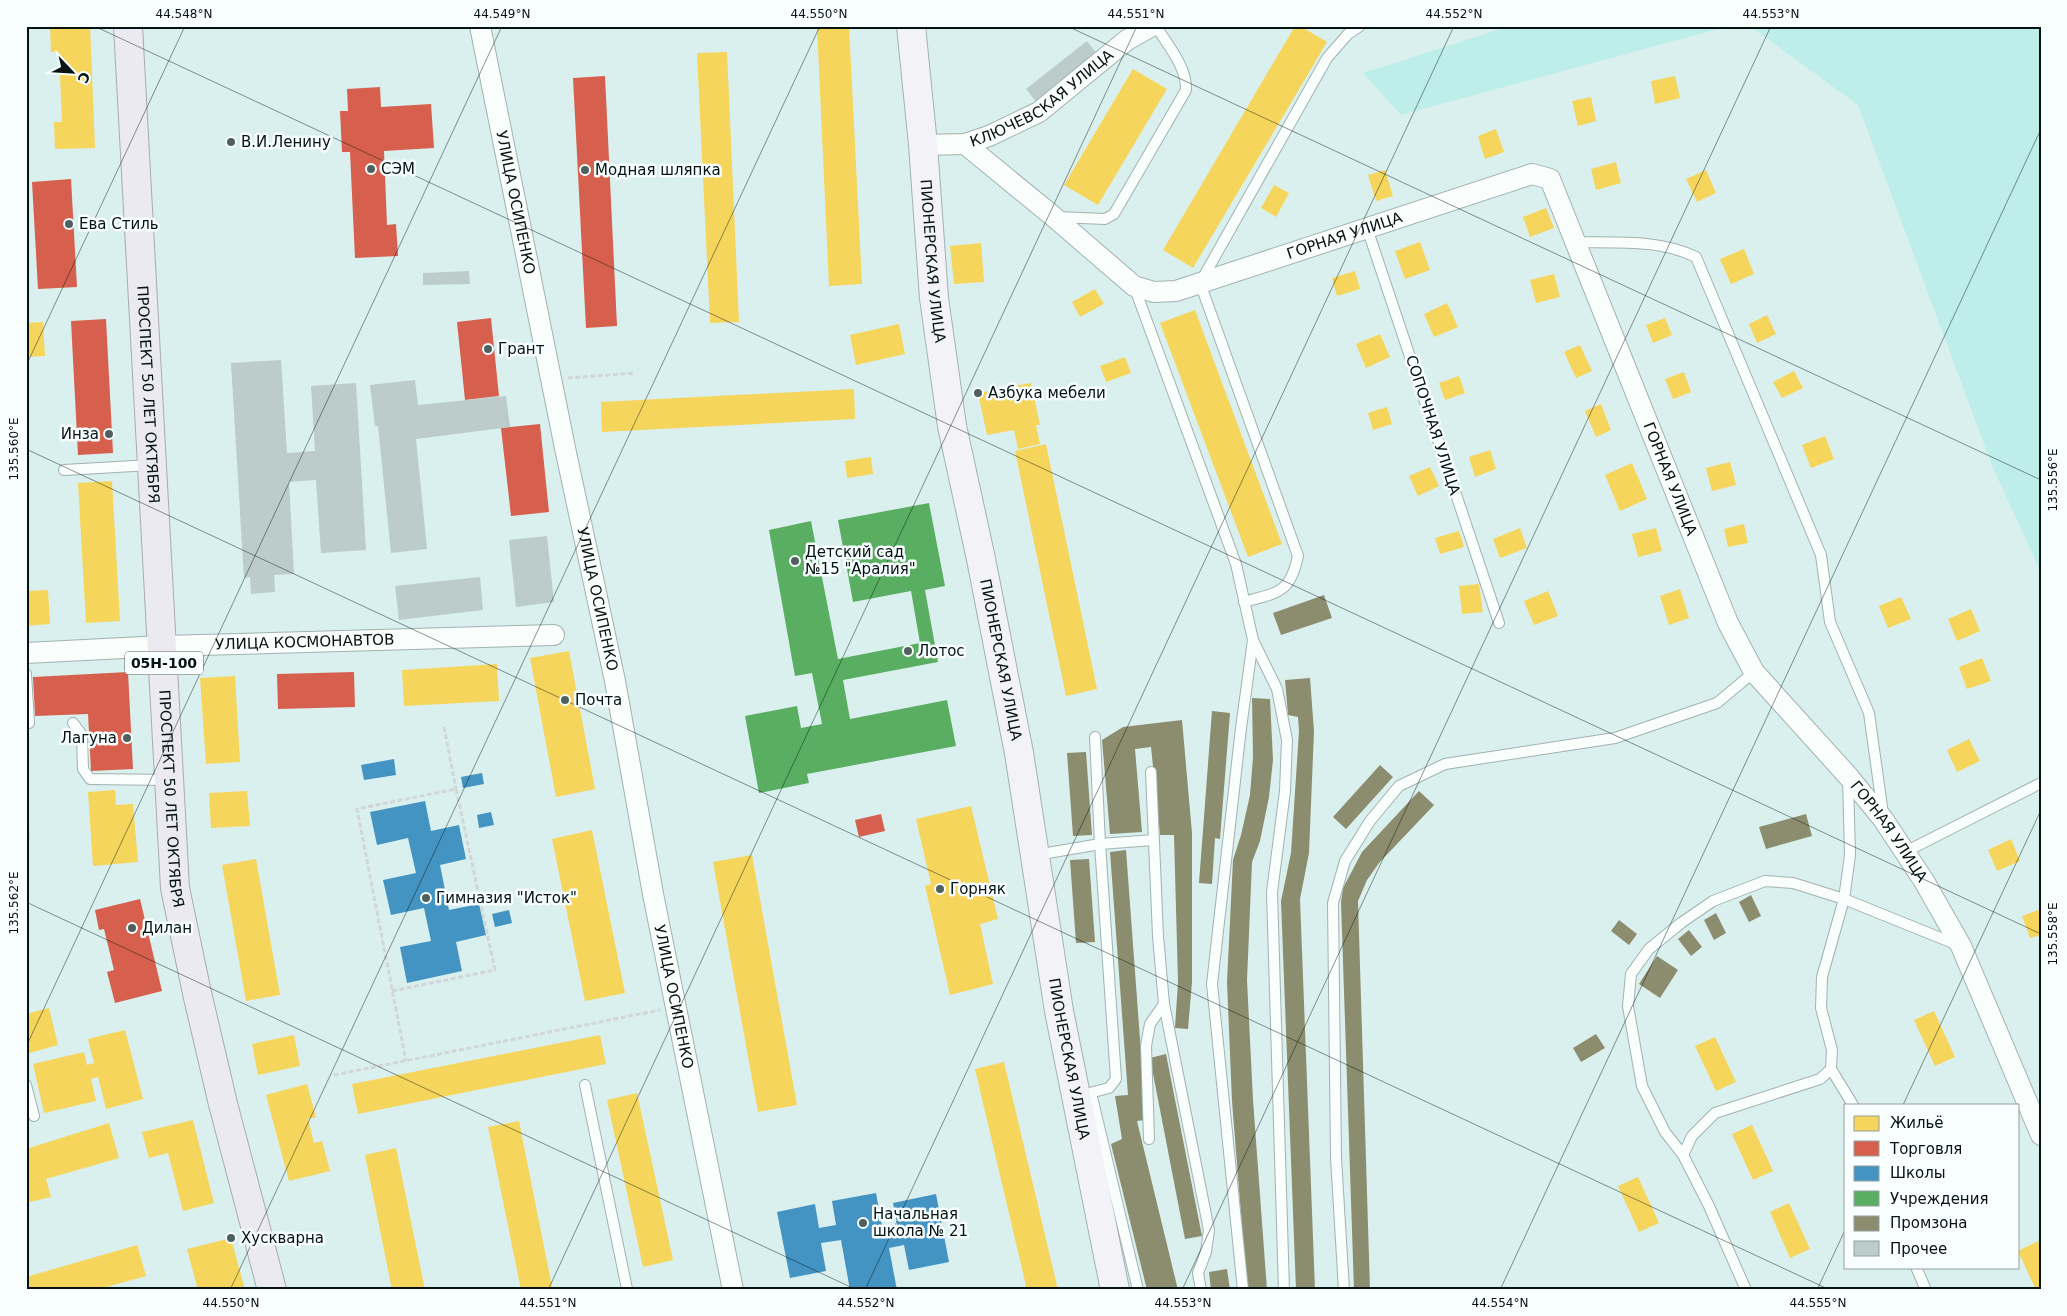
<svg xmlns="http://www.w3.org/2000/svg" width="2067" height="1316" viewBox="0 0 2067 1316" font-family="'DejaVu Sans',sans-serif">
<style>
.green{fill:#beeeea}
.homes{fill:#f6d55c}
.shops{fill:#d6604d}
.schools{fill:#4393c3}
.public{fill:#5aae61}
.industry{fill:#8c8c6e}
.building{fill:#bbccca}
.lines{fill:none;stroke-linecap:round;stroke-linejoin:round}
.lane-casing{stroke:#a1b2b1;stroke-width:12}
.street-casing{stroke:#a1b2b1;stroke-width:22}
.secondary-casing{stroke:#a1b2b1;stroke-width:30}
.primary-casing{stroke:#a7aab6;stroke-width:30}
.path{stroke:#d1d7d6;stroke-width:3;stroke-dasharray:5 2.5;stroke-linecap:butt}
.lane{stroke:#f9fdfc;stroke-width:10}
.street{stroke:#f9fdfc;stroke-width:20}
.secondary{stroke:#f3f3f7;stroke-width:28}
.primary{stroke:#eceaf1;stroke-width:28}
.ticks{fill:none;stroke:#051312;stroke-width:1;stroke-opacity:0.45}
.poi-dot{fill:#50605f;stroke:#f7fefd;stroke-width:2}
.labels{text-anchor:middle;dominant-baseline:central;stroke-width:5;stroke-linejoin:round;paint-order:stroke}
.shield{fill:#f7fefd;stroke:#4e5a58;stroke-width:1}
.shield-label{font-size:14px;font-weight:bold;fill:#051312}
.street-label{font-size:15px;fill:#051312;stroke:#f7fefd}
.poi-label{font-size:15px;fill:#051312;stroke:#f7fefd;text-anchor:start}
.neatline{fill:none;stroke:#051312;stroke-width:2}
.ticks-label{font-size:12px;text-anchor:middle;fill:#051312}
</style>
<rect width="100%" height="100%" fill="#daf0ee"/>
<g class="green">
<polygon points="1510,26 1729,26 1401,115 1363,73"/>
<polygon points="1750,26 2041,26 2041,572 1993,468 1858,105"/>
</g>
<g class="homes">
<polygon points="90,26 95,148 55,149 54,122 62,122 59,52 51,52 50,27"/>
<polygon points="817,26 849,26 862,284 829,286"/>
<polygon points="1295,26 1300,26 1327,42 1193,268 1163,250"/>
<polygon points="727,52 739,322 710,323 697,53"/>
<polygon points="1133,69 1167,89 1098,205 1064,185"/>
<polygon points="1675,76 1680,98 1655,104 1651,81"/>
<polygon points="1591,97 1596,121 1578,126 1572,101"/>
<polygon points="1496,129 1504,152 1485,159 1478,136"/>
<polygon points="1616,162 1621,183 1596,190 1591,169"/>
<polygon points="1385,170 1393,196 1376,201 1368,175"/>
<polygon points="1706,170 1716,193 1697,202 1686,179"/>
<polygon points="1274,185 1289,193 1276,217 1261,208"/>
<polygon points="1546,208 1554,228 1530,237 1523,217"/>
<polygon points="1420,242 1430,270 1405,279 1395,251"/>
<polygon points="981,243 984,282 954,284 950,246"/>
<polygon points="1744,249 1754,274 1731,284 1720,259"/>
<polygon points="1355,271 1360,289 1337,296 1332,278"/>
<polygon points="1554,274 1560,297 1536,303 1530,280"/>
<polygon points="1095,289 1104,304 1080,317 1072,302"/>
<polygon points="1447,303 1458,327 1434,337 1424,314"/>
<polygon points="1195,310 1282,544 1248,557 1160,323"/>
<polygon points="1767,315 1776,334 1757,343 1749,324"/>
<polygon points="1665,318 1672,335 1653,343 1646,325"/>
<polygon points="43,322 45,356 26,357 26,323"/>
<polygon points="899,324 905,354 856,365 850,335"/>
<polygon points="1380,334 1390,357 1366,368 1356,344"/>
<polygon points="1580,345 1592,371 1576,378 1564,352"/>
<polygon points="1125,357 1131,373 1106,382 1100,366"/>
<polygon points="1794,371 1803,388 1782,398 1773,382"/>
<polygon points="1684,372 1691,392 1673,399 1665,379"/>
<polygon points="1459,376 1465,393 1445,400 1439,383"/>
<polygon points="1031,383 1040,425 1036,425 1040,444 1018,449 1014,430 987,435 978,393"/>
<polygon points="854,389 855,419 602,432 601,402"/>
<polygon points="1601,404 1611,430 1596,437 1585,411"/>
<polygon points="1387,407 1392,424 1373,430 1368,413"/>
<polygon points="1825,436 1834,459 1811,468 1802,445"/>
<polygon points="1046,444 1097,689 1066,696 1015,451"/>
<polygon points="1490,450 1496,469 1475,477 1469,457"/>
<polygon points="871,457 873,474 847,478 845,461"/>
<polygon points="1730,462 1736,485 1712,491 1706,468"/>
<polygon points="1632,463 1647,499 1620,511 1605,475"/>
<polygon points="1430,467 1439,486 1418,496 1409,476"/>
<polygon points="112,481 120,621 86,623 78,483"/>
<polygon points="1744,524 1748,543 1728,547 1724,529"/>
<polygon points="1520,528 1527,548 1500,558 1493,539"/>
<polygon points="1656,528 1662,551 1638,557 1632,534"/>
<polygon points="1459,531 1464,547 1440,554 1435,538"/>
<polygon points="1479,584 1483,612 1462,614 1459,586"/>
<polygon points="1680,589 1689,618 1669,625 1660,596"/>
<polygon points="48,590 50,624 26,626 26,591"/>
<polygon points="1548,591 1558,616 1534,625 1524,601"/>
<polygon points="1901,597 1911,619 1888,628 1879,606"/>
<polygon points="1971,609 1980,631 1957,641 1948,619"/>
<polygon points="569,651 595,789 556,797 530,658"/>
<polygon points="1982,658 1991,681 1967,689 1959,667"/>
<polygon points="497,664 499,701 404,706 402,670"/>
<polygon points="235,676 240,762 206,764 200,678"/>
<polygon points="1969,739 1980,761 1957,772 1947,750"/>
<polygon points="115,790 116,805 133,804 138,862 93,866 88,792"/>
<polygon points="247,791 250,826 211,828 209,793"/>
<polygon points="26,802 28,802 30,840 26,840"/>
<polygon points="971,806 998,919 980,924 993,984 950,995 925,886 931,884 916,819"/>
<polygon points="592,830 625,993 585,1001 552,839"/>
<polygon points="2011,839 2020,861 1997,871 1988,850"/>
<polygon points="752,855 797,1105 758,1112 713,862"/>
<polygon points="256,859 280,995 246,1001 222,865"/>
<polygon points="2041,909 2041,935 2030,938 2022,916"/>
<polygon points="49,1008 58,1045 26,1054 26,1014"/>
<polygon points="1934,1011 1955,1057 1935,1066 1914,1020"/>
<polygon points="125,1030 143,1099 106,1109 98,1077 91,1079 96,1101 44,1113 33,1064 84,1052 87,1065 94,1063 88,1039"/>
<polygon points="294,1035 300,1066 258,1075 252,1044"/>
<polygon points="600,1035 606,1064 358,1114 352,1084"/>
<polygon points="1715,1037 1736,1082 1716,1091 1695,1046"/>
<polygon points="1004,1062 1058,1290 1027,1290 975,1069"/>
<polygon points="307,1084 316,1117 308,1119 314,1143 322,1141 330,1171 289,1181 266,1095"/>
<polygon points="637,1093 673,1260 643,1267 607,1100"/>
<polygon points="193,1120 214,1203 183,1211 168,1153 149,1158 142,1132"/>
<polygon points="519,1121 552,1287 539,1290 521,1290 488,1127"/>
<polygon points="109,1123 119,1158 46,1179 51,1197 26,1203 26,1149"/>
<polygon points="1752,1125 1773,1171 1753,1180 1732,1134"/>
<polygon points="396,1148 425,1290 392,1290 365,1155"/>
<polygon points="1638,1177 1659,1223 1639,1232 1618,1186"/>
<polygon points="1789,1203 1810,1249 1790,1258 1770,1212"/>
<polygon points="231,1238 245,1290 198,1290 187,1249"/>
<polygon points="2038,1241 2041,1248 2041,1290 2036,1290 2018,1251"/>
<polygon points="137,1245 146,1276 96,1290 26,1290 26,1277"/>
</g>
<g class="shops">
<polygon points="605,76 617,326 586,328 573,78"/>
<polygon points="380,87 381,107 431,104 434,148 384,151 387,225 396,224 398,256 355,258 350,152 342,152 340,111 348,111 347,89"/>
<polygon points="71,179 77,287 38,289 32,182"/>
<polygon points="491,318 499,396 465,400 457,322"/>
<polygon points="106,319 113,453 78,455 71,321"/>
<polygon points="540,424 549,512 511,516 501,428"/>
<polygon points="128,672 133,769 91,771 88,714 35,716 33,677"/>
<polygon points="354,672 355,707 278,709 277,674"/>
<polygon points="881,814 885,831 859,837 855,820"/>
<polygon points="140,899 162,991 115,1003 107,972 114,970 104,929 99,930 95,910"/>
</g>
<g class="schools">
<polygon points="394,759 396,775 364,780 361,765"/>
<polygon points="482,773 484,784 463,788 461,777"/>
<polygon points="425,801 431,831 459,825 466,859 440,865 449,910 479,904 486,935 456,942 462,971 407,983 400,947 431,941 424,908 391,915 383,880 416,873 408,838 377,845 370,812"/>
<polygon points="491,812 494,825 479,828 477,815"/>
<polygon points="509,910 512,923 495,927 492,914"/>
<polygon points="876,1193 883,1231 898,1228 893,1203 936,1194 949,1262 909,1270 904,1245 889,1248 897,1290 850,1290 841,1240 821,1243 826,1271 790,1278 777,1212 815,1204 819,1228 836,1225 832,1201"/>
</g>
<polygon class="public" points="929,503 945,586 925,590 938,662 843,680 850,719 947,700 956,746 807,774 809,783 759,793 745,716 797,706 801,728 822,724 812,673 795,676 769,530 811,521 838,659 920,643 911,591 853,602 838,520"/>
<g class="industry">
<polygon points="1324,595 1332,618 1281,635 1273,613"/>
<polygon points="1310,678 1314,731 1309,853 1300,899 1315,1290 1296,1290 1281,901 1291,853 1299,731 1298,717 1288,715 1285,680"/>
<polygon points="1252,698 1270,699 1273,760 1269,797 1260,841 1252,862 1247,980 1253,1100 1267,1290 1247,1290 1232,1101 1227,982 1233,860 1241,835 1250,795 1253,757"/>
<polygon points="1212,711 1230,713 1220,839 1215,838 1212,884 1199,883"/>
<polygon points="1182,720 1192,833 1192,982 1188,1029 1175,1028 1178,982 1174,835 1160,835 1151,747 1135,749 1142,832 1110,834 1102,740 1123,727"/>
<polygon points="1086,752 1092,835 1073,836 1067,753"/>
<polygon points="1380,765 1393,777 1346,829 1333,817"/>
<polygon points="1419,791 1434,805 1379,863 1367,880 1358,901 1370,1290 1354,1290 1341,902 1343,888 1362,852"/>
<polygon points="1806,814 1812,836 1766,849 1759,827"/>
<polygon points="1126,850 1146,1120 1137,1121 1178,1290 1147,1290 1111,1144 1122,1139 1115,1096 1128,1095 1110,852"/>
<polygon points="1089,859 1095,942 1076,943 1070,860"/>
<polygon points="1751,895 1761,916 1749,922 1739,902"/>
<polygon points="1716,913 1726,933 1714,940 1704,920"/>
<polygon points="1619,920 1637,934 1629,945 1611,931"/>
<polygon points="1689,930 1702,947 1691,956 1678,939"/>
<polygon points="1657,956 1678,970 1660,998 1639,984"/>
<polygon points="1596,1034 1605,1048 1581,1062 1573,1048"/>
<polygon points="1166,1054 1202,1236 1185,1239 1150,1058"/>
<polygon points="1227,1269 1230,1290 1211,1290 1209,1272"/>
</g>
<g class="building">
<polygon points="1087,41 1097,54 1036,102 1026,89"/>
<polygon points="469,271 470,284 423,285 423,273"/>
<polygon points="281,360 287,453 315,451 311,386 356,383 366,550 321,553 316,480 289,482 294,574 274,575 275,592 251,594 250,577 244,578 231,363"/>
<polygon points="415,380 418,405 506,396 510,427 416,439 427,549 391,553 378,426 375,426 370,385"/>
<polygon points="547,536 554,602 516,607 509,540"/>
<polygon points="480,577 483,610 399,620 395,586"/>
</g>
<g class="lines">
<g class="lane-casing">
<g id="lane">
<path d="M 1057,217 L 1105,219 L 1114,214 L 1186,90 C 1187,67 1168,46 1156,26"/>
<polyline points="1367,228 1499,623"/>
<path d="M 1575,242 C 1615,243 1660,239 1696,257 L 1821,555 L 1830,622 L 1869,713 L 1883,814"/>
<polyline points="1134,286 1236,564 1253,640 1241,728 1212,984 1243,1290"/>
<polyline points="64,470 151,465"/>
<path d="M 1244,602 C 1278,592 1290,594 1298,556 L 1200,283 L 1327,58 L 1348,34 L 1360,26"/>
<polyline points="1253,640 1277,689 1287,740 1285,791 1272,892 1284,1290"/>
<polyline points="26,674 29,723"/>
<polyline points="73,723 82,735 83,769 90,779 169,780"/>
<polyline points="1151,772 1158,936 1164,1004 1209,1230 1206,1252 1198,1273 1201,1290"/>
<polyline points="1905,852 2041,783"/>
<polyline points="1036,855 1100,844 1154,840"/>
<polyline points="1831,1069 1853,1105"/>
<polyline points="26,1085 34,1116"/>
<polyline points="585,1085 627,1289"/>
<polyline points="1091,1093 1138,1290"/>
<polyline points="1078,1096 1109,1088 1116,1079 1100,844 1095,737"/>
<polyline points="1149,1139 1146,1046 1150,1024 1164,1004"/>
<polyline points="1683,1155 1692,1136 1715,1113 1820,1079 1831,1069 1832,1050 1821,1008 1822,977 1844,899 1850,855 1848,778"/>
<polyline points="1916,1267 1926,1290"/>
<polyline points="1344,1290 1336,1158 1333,903 1345,861 1370,821 1399,786 1445,764 1615,738 1717,703 1754,672"/>
<polyline points="1746,1290 1709,1206 1683,1155 1665,1132 1642,1086 1628,1006 1631,974 1649,949 1681,923 1713,901 1765,881 1793,883 1844,899 1958,945"/>
</g>
</g>
<g class="street-casing">
<g id="street">
<path id="s1" d="M 480,26 L 565,448 L 615,681 L 653,894 L 733,1290"/>
<path id="s2" d="M 965,144 L 1054,217 L 1134,286 L 1154,292 L 1176,291 L 1532,174 L 1550,179 L 1728,623 L 1754,672 L 1848,776 L 1883,819 L 1924,881 L 1961,946 L 2041,1135"/>
<path id="s3" d="M 923,145 L 965,144 L 989,136 L 1039,112 L 1127,40 L 1152,26"/>
<path id="s4" d="M 26,653 L 163,646 L 554,635"/>
</g>
</g>
<g class="secondary-casing">
<g id="secondary">
<path id="s5" d="M 911,26 L 923,145 L 934,298 L 952,426 L 981,559 L 1019,753 L 1059,1011 L 1115,1290"/>
</g>
</g>
<g class="primary-casing">
<g id="primary">
<path id="s6" d="M 128,26 L 175,888 L 197,993 L 223,1104 L 272,1290"/>
</g>
</g>
<g class="path">
<polyline points="568,378 634,373"/>
<polyline points="444,727 456,789"/>
<polyline points="392,991 495,970 456,789 357,809 406,1061"/>
<polyline points="334,1075 660,1010"/>
</g>
<use href="#lane" class="lane"/>
<use href="#street" class="street"/>
<use href="#secondary" class="secondary"/>
<use href="#primary" class="primary"/>
</g>
<path class="ticks" d="M 94,26 L 2041,934M 1067,26 L 2041,480M 2040,26 L 2041,27M 26,366 L 185,26M 26,449 L 1830,1290M 26,902 L 857,1290M 26,1047 L 502,26M 1903,1105 L 2041,810M 230,1290 L 820,26M 548,1290 L 1137,26M 865,1290 L 1454,26M 1182,1290 L 1771,26M 1500,1290 L 2041,129M 1817,1290 L 1846,1228"/>
<g class="poi-dot">
<circle cx="231" cy="142" r="5"/>
<circle cx="371" cy="169" r="5"/>
<circle cx="585" cy="170" r="5"/>
<circle cx="69" cy="224" r="5"/>
<circle cx="488" cy="349" r="5"/>
<circle cx="978" cy="393" r="5"/>
<circle cx="109" cy="434" r="5"/>
<circle cx="795" cy="561" r="5"/>
<circle cx="908" cy="651" r="5"/>
<circle cx="565" cy="700" r="5"/>
<circle cx="127" cy="738" r="5"/>
<circle cx="940" cy="889" r="5"/>
<circle cx="426" cy="898" r="5"/>
<circle cx="132" cy="928" r="5"/>
<circle cx="863" cy="1223" r="5"/>
<circle cx="231" cy="1238" r="5"/>
</g>
<g class="labels">
<rect class="shield" x="125" y="651.5" width="78" height="23" rx="4"/>
<g class="shield-label">
<text x="164" y="663">05Н-100</text>
</g>
<g class="street-label">
<text stroke="none"><textPath href="#s3" startOffset="132">КЛЮЧЕВСКАЯ УЛИЦА</textPath></text>
<text stroke="none"><textPath href="#s1" startOffset="180">УЛИЦА ОСИПЕНКО</textPath></text>
<text stroke="none"><textPath href="#s2" startOffset="441">ГОРНАЯ УЛИЦА</textPath></text>
<text stroke="none"><textPath href="#s5" startOffset="236">ПИОНЕРСКАЯ УЛИЦА</textPath></text>
<text stroke="none"><textPath href="#s6" startOffset="369">ПРОСПЕКТ 50 ЛЕТ ОКТЯБРЯ</textPath></text>
<text transform="translate(1433 425) rotate(72)">СОПОЧНАЯ УЛИЦА</text>
<text stroke="none"><textPath href="#s2" startOffset="980">ГОРНАЯ УЛИЦА</textPath></text>
<text stroke="none"><textPath href="#s1" startOffset="585">УЛИЦА ОСИПЕНКО</textPath></text>
<text stroke="none"><textPath href="#s4" startOffset="279">УЛИЦА КОСМОНАВТОВ</textPath></text>
<text stroke="none"><textPath href="#s5" startOffset="641">ПИОНЕРСКАЯ УЛИЦА</textPath></text>
<text stroke="none"><textPath href="#s6" startOffset="774">ПРОСПЕКТ 50 ЛЕТ ОКТЯБРЯ</textPath></text>
<text stroke="none"><textPath href="#s2" startOffset="1400">ГОРНАЯ УЛИЦА</textPath></text>
<text stroke="none"><textPath href="#s1" startOffset="990">УЛИЦА ОСИПЕНКО</textPath></text>
<text stroke="none"><textPath href="#s5" startOffset="1046">ПИОНЕРСКАЯ УЛИЦА</textPath></text>
</g>
<g class="poi-label">
<text x="241" y="142">В.И.Ленину</text>
<text x="381" y="169">СЭМ</text>
<text x="595" y="170">Модная шляпка</text>
<text x="79" y="224">Ева Стиль</text>
<text x="498" y="349">Грант</text>
<text x="988" y="393">Азбука мебели</text>
<text x="99" y="434" text-anchor="end">Инза</text>
<text x="805" y="552">Детский сад<tspan x="805" dy="17">№15 "Аралия"</tspan></text>
<text x="918" y="651">Лотос</text>
<text x="575" y="700">Почта</text>
<text x="117" y="738" text-anchor="end">Лагуна</text>
<text x="950" y="889">Горняк</text>
<text x="436" y="898">Гимназия "Исток"</text>
<text x="142" y="928">Дилан</text>
<text x="873" y="1214">Начальная<tspan x="873" dy="17">школа № 21</tspan></text>
<text x="241" y="1238">Хускварна</text>
</g>
</g>
<rect width="2067" height="1316" fill="none" stroke="#f7fefd" stroke-width="55"/>
<rect x="1844" y="1104" width="175" height="165" fill="#f7fefd" stroke="#96a09f"/>
<rect x="1854" y="1116" width="25" height="15" fill="#f6d55c" stroke="#96a09f"/>
<text x="1890" y="1128" font-size="15" fill="#051312">Жильё</text>
<rect x="1854" y="1141" width="25" height="15" fill="#d6604d" stroke="#96a09f"/>
<text x="1890" y="1154" font-size="15" fill="#051312">Торговля</text>
<rect x="1854" y="1166" width="25" height="15" fill="#4393c3" stroke="#96a09f"/>
<text x="1890" y="1178" font-size="15" fill="#051312">Школы</text>
<rect x="1854" y="1191" width="25" height="15" fill="#5aae61" stroke="#96a09f"/>
<text x="1890" y="1204" font-size="15" fill="#051312">Учреждения</text>
<rect x="1854" y="1216" width="25" height="15" fill="#8c8c6e" stroke="#96a09f"/>
<text x="1890" y="1228" font-size="15" fill="#051312">Промзона</text>
<rect x="1854" y="1241" width="25" height="15" fill="#bbccca" stroke="#96a09f"/>
<text x="1890" y="1254" font-size="15" fill="#051312">Прочее</text>
<g transform="translate(72 72) rotate(115)" stroke="#f7fefd" stroke-width="4" paint-order="stroke">
<path d="M0-4L9 19L0 12L-9 19Z" fill="#051312"/>
<text y="-8" font-size="14" font-weight="bold" text-anchor="middle" fill="#051312">С</text>
</g>
<rect x="28" y="28" width="2012" height="1260" class="neatline"/>
<g class="ticks-label">
<text x="184" y="18">44.548°N</text>
<text x="502" y="18">44.549°N</text>
<text x="819" y="18">44.550°N</text>
<text x="1136" y="18">44.551°N</text>
<text x="1454" y="18">44.552°N</text>
<text x="1771" y="18">44.553°N</text>
<text transform="translate(14 449) rotate(-90)" y="4">135.560°E</text>
<text transform="translate(2053 480) rotate(-90)" y="4">135.556°E</text>
<text transform="translate(14 903) rotate(-90)" y="4">135.562°E</text>
<text transform="translate(2053 934) rotate(-90)" y="4">135.558°E</text>
<text x="231" y="1307">44.550°N</text>
<text x="548" y="1307">44.551°N</text>
<text x="866" y="1307">44.552°N</text>
<text x="1183" y="1307">44.553°N</text>
<text x="1500" y="1307">44.554°N</text>
<text x="1818" y="1307">44.555°N</text>
</g>
</svg>
